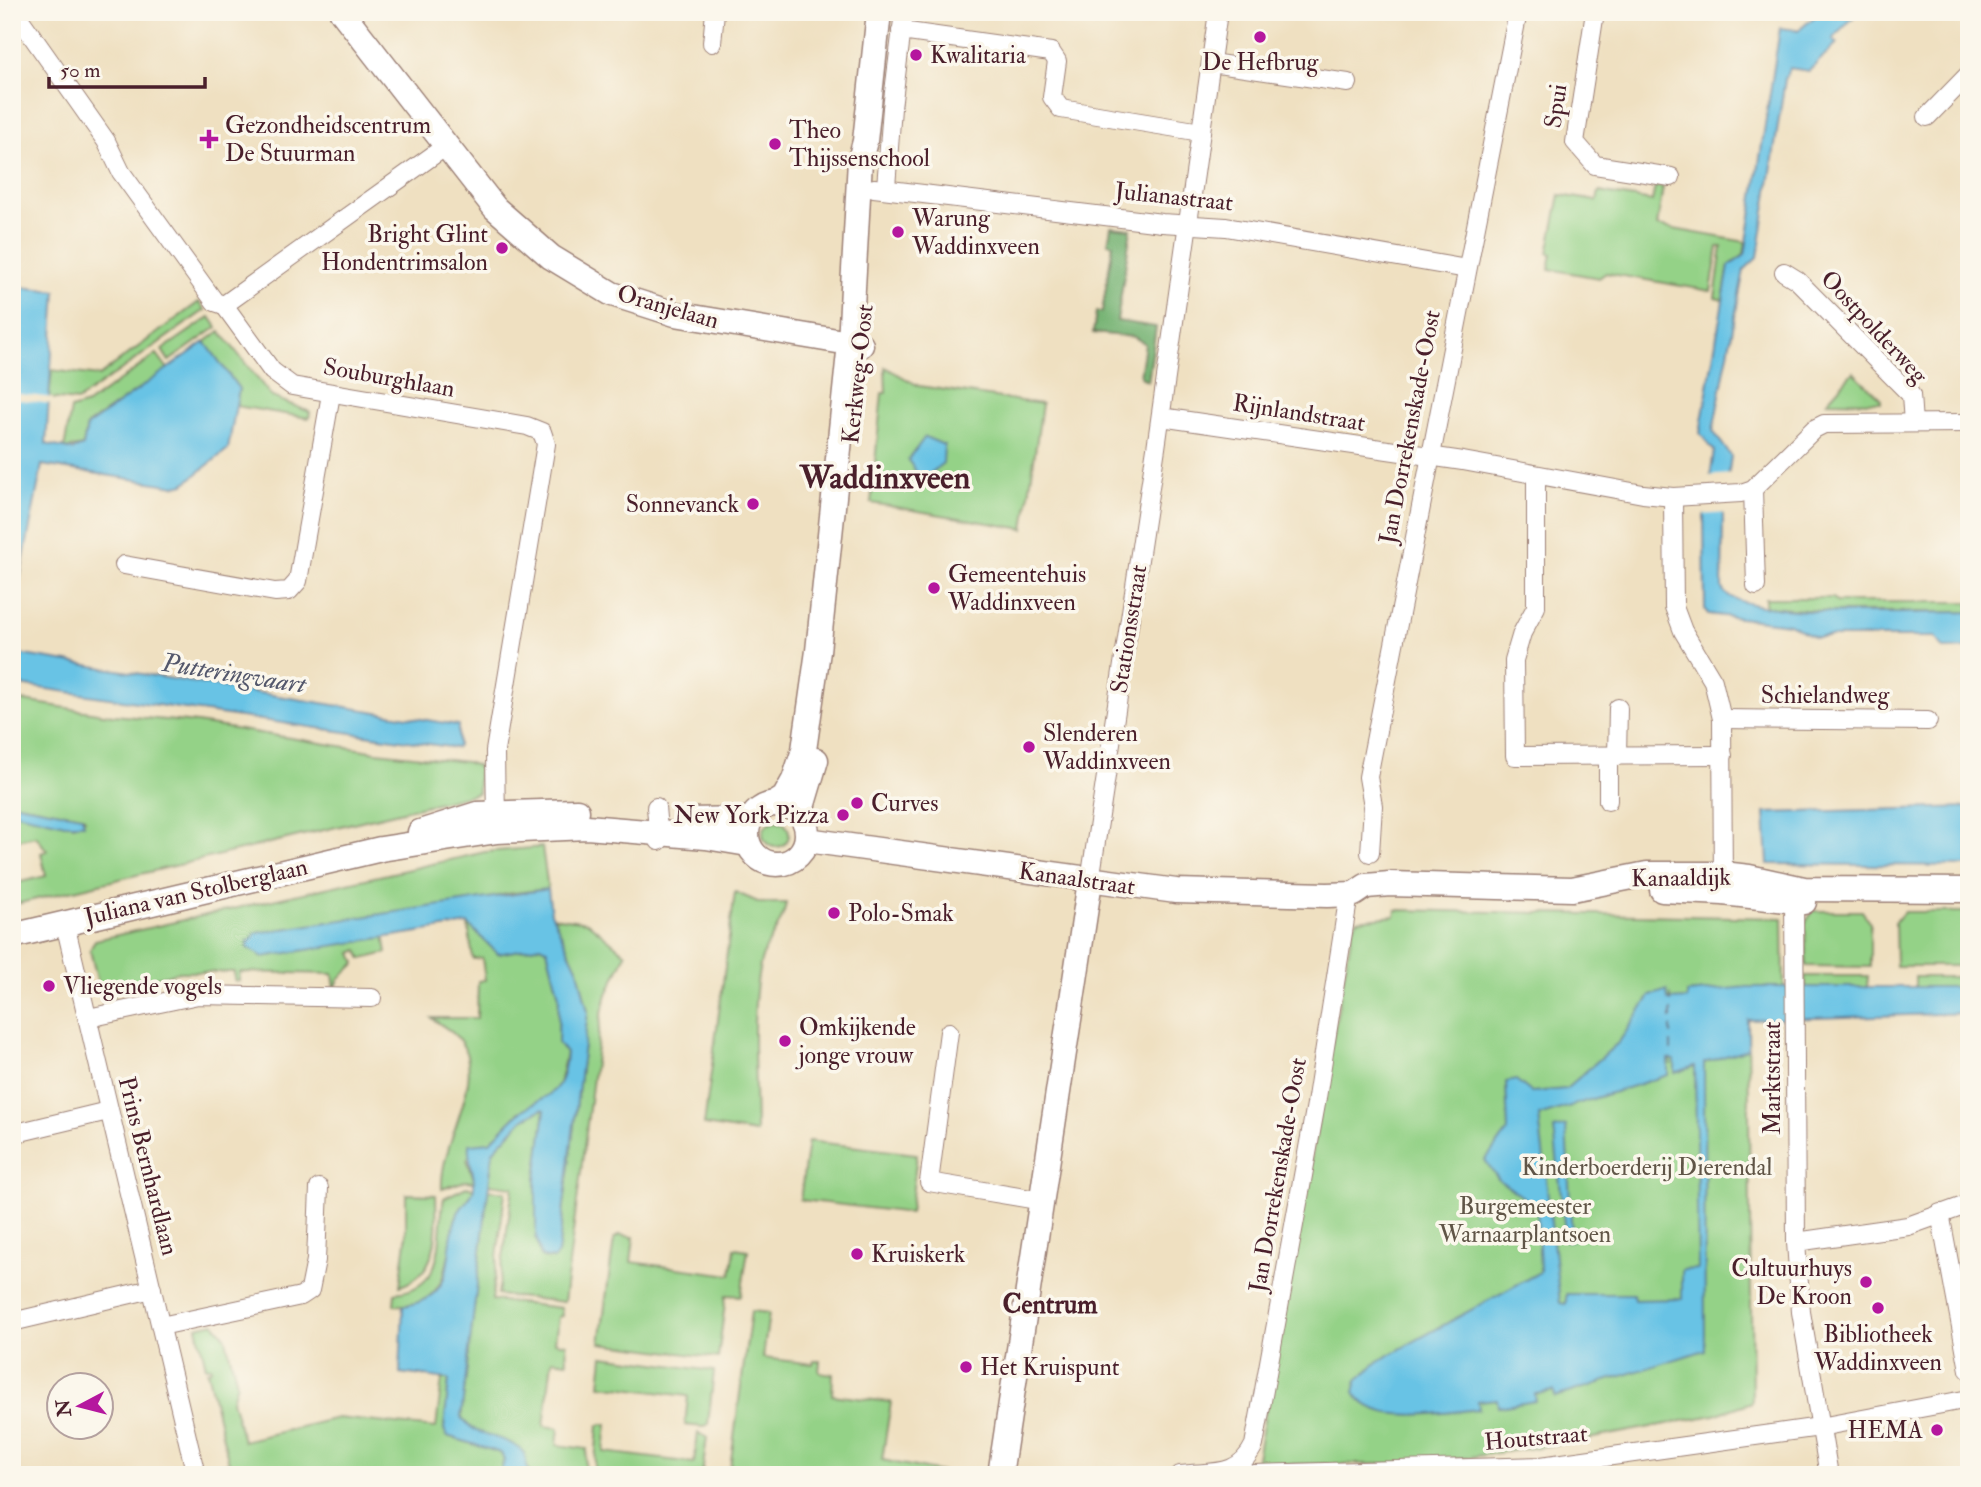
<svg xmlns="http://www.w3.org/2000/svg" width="1981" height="1487" viewBox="0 0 1981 1487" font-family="'IM FELL Double Pica',serif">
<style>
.green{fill:#94d287;stroke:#6f7859;stroke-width:2}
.forest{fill:#77b474;stroke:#606a50;stroke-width:2}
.water{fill:#67c3e5;stroke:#587188;stroke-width:2;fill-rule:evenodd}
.pier{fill:#efe0c1}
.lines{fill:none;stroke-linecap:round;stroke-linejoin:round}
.ferry{stroke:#54586c;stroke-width:2;stroke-dasharray:9 7;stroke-linecap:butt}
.street-casing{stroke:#9c8076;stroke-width:20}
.secondary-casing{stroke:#9c8076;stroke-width:27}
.street{stroke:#fff;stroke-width:18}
.secondary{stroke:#fff;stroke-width:24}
.poi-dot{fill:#b5179e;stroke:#fbf7ec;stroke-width:2.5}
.labels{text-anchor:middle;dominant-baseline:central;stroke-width:7;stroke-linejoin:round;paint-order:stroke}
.poi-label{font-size:24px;fill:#4a1f2b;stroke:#fbf7ec;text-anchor:start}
.street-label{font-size:24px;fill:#4a1f2b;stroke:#fbf7ec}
.park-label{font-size:24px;fill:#605547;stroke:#fbf7ec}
.water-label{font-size:26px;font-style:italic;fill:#54586c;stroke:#fbf7ec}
.neighbourhood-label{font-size:26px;font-weight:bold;fill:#4a1f2b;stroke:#fbf7ec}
.district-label{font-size:32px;font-weight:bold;fill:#4a1f2b;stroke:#fbf7ec}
</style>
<rect width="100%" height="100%" fill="#fbf7ec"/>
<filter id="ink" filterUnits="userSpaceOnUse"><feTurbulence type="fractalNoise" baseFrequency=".0143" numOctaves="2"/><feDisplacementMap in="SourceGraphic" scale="14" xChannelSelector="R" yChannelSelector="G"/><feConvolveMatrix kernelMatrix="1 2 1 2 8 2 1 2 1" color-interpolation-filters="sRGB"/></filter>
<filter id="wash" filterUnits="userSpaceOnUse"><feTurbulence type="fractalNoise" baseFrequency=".00686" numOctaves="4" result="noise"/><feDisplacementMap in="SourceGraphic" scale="28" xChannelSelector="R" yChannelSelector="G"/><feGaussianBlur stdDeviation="1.57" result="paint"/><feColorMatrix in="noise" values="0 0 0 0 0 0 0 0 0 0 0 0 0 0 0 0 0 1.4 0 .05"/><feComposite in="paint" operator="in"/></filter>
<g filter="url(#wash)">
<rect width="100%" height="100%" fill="#efe0c1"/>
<g class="green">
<polygon points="1655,186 1663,187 1657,226 1746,242 1744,255 1729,266 1723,300 1715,298 1722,247 1718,247 1711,291 1606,273 1599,278 1549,269 1552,254 1548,253 1560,195 1597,201 1599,192 1652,201"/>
<polygon points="199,302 205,310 77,401 49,398 52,370 99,376"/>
<polygon points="210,317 217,327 169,361 162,350"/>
<polygon points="220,331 272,397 310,412 309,418 236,406 239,389 205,342"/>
<polygon points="157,354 168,369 87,425 83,446 64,449 71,409 87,404"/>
<polygon points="885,367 919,386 1042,404 1024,529 871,503 882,393 886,393"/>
<polygon points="1853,372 1881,399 1881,402 1827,401"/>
<polygon points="1765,598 1833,598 1836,602 1969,602 1969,612 1831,612 1765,607"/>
<polygon points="12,699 103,714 197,723 377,752 466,762 478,766 478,793 12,905 12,884 46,876 41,853 47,851 36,836 12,841 12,812 74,825 85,819 82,816 12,803"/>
<circle cx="776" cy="834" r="13"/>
<polygon points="542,847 548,889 506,894 259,957 384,935 387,953 362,959 358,950 352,953 356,963 339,979 335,989 333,974 240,972 239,981 235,981 234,972 179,972 113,988 114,997 101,996 90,950 95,940 485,852"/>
<path d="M 735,892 L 760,903 L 786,903 C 783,925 767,939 761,961 C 749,1009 756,1082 756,1133 L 704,1125 Z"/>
<polygon points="1396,910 1783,918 1784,987 1748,1020 1752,1402 1714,1415 1572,1442 1423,1464 1256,1464 1352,931 1357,920 1395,916"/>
<polygon points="1813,911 1862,911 1870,923 1870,967 1806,966 1805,923"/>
<polygon points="1904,912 1969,912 1969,966 1896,966 1895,922"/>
<polygon points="553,917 587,922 626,954 607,994 601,1016 564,1302 498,1295 513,1187 489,1184 493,1151 523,1119 542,1109 545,1110 536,1179 543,1258 554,1259 558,1253 588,1012 578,970"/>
<path d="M 468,924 L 498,954 L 541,946 L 547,949 L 559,996 L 558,1042 L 566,1053 L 559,1084 L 551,1095 L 518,1113 L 490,1142 L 467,1159 L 475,1182 L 465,1181 L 442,1189 C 439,1143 487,1082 461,1042 C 453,1030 441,1026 432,1018 L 477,1018 L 478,981 L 485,980 L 482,958 L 473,959 Z"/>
<polygon points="1805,976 1868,976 1867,987 1806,987"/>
<polygon points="1915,977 1966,977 1965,987 1915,987"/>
<polygon points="808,1141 917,1154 910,1213 800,1200"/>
<path d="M 466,1187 L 474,1188 C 472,1199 460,1206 457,1216 C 445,1254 453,1309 394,1305 L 395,1293 C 450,1288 436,1233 444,1198 Z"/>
<polygon points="488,1190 505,1192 492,1300 561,1308 562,1316 558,1317 555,1342 566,1344 567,1362 552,1360 544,1426 559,1428 557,1445 587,1449 584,1475 529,1475 529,1470 467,1426 461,1417"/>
<path d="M 406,1194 L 436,1195 C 437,1229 440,1274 400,1286 L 406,1241 Z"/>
<polygon points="619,1235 634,1237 631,1262 731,1275 735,1248 748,1250 741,1296 726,1295 718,1358 600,1343 614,1239"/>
<polygon points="751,1311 769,1313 763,1358 813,1364 814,1361 820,1361 819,1372 833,1374 832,1395 891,1402 882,1460 954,1475 729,1475"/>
<polygon points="214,1323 225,1336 237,1383 232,1400 243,1441 337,1418 436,1428 442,1379 449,1379 444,1429 447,1436 501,1453 504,1460 500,1475 216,1475 214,1467 229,1463 207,1371 211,1370 211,1367 206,1367 197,1327"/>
<polygon points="603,1356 714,1371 708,1424 703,1427 685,1425 688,1396 600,1385"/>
<polygon points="602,1424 607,1424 604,1452 694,1463 698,1433 707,1437 702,1475 594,1475 598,1426"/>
</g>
<polygon class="forest" points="1111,227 1131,229 1117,321 1156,327 1148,382 1140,376 1145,344 1134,337 1093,333 1096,312 1102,312 1113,244 1108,243"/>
<g class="water">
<path d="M 1820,12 L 1858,12 L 1833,39 L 1837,43 L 1809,71 L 1789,68 L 1785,79 L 1758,257 L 1744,270 L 1713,431 L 1731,456 L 1723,514 L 1722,588 C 1733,621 1932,612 1969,612 L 1969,648 L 1944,649 L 1935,637 L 1815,637 L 1789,624 L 1708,614 L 1705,609 L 1704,515 L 1714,451 L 1700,433 L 1729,266 L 1745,255 L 1780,28 L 1799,30 Z"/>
<polygon points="12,286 56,291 46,444 73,450 83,446 87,426 205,342 239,389 228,449 184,484 175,486 42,465 12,619 12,413 21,339 19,327 12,317"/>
<polygon points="925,437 944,445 943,463 922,480 908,460"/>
<polygon points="12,653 458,725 458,746 456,748 12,684"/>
<polygon points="12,803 82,816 84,824 65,824 12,812"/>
<polygon points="1969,807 1969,866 1768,864 1765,813"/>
<path d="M 548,889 L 551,913 L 578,970 L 588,1012 L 558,1253 L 554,1259 L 541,1257 L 536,1236 L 536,1179 L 545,1110 L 542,1109 L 523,1119 L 493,1151 L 461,1417 C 475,1439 507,1434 524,1453 L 529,1475 L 500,1475 L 504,1460 L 501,1453 L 447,1436 L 444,1429 L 449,1379 L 400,1373 L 403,1306 C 463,1297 441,1248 458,1213 C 463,1203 474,1197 474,1186 C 475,1171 467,1161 469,1144 L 490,1142 C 499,1133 508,1122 518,1114 C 547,1091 563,1099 566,1053 L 558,1043 L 559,996 L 547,949 L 541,946 L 498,954 L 468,924 L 263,957 L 248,948 L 247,944 L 256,933 Z"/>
<path d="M 1747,987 L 1969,987 L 1969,1013 L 1748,1020 L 1748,1049 L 1704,1063 L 1705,1350 L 1555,1397 L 1554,1391 L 1535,1394 L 1536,1401 L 1498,1407 L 1497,1399 L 1478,1401 L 1479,1409 C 1445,1412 1373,1427 1354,1392 L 1357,1380 L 1380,1360 L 1540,1272 L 1537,1207 L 1499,1180 L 1485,1160 L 1508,1131 L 1506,1082 L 1516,1080 L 1531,1092 L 1566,1089 L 1619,1042 L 1650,996 L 1667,990 L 1668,1000 L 1687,999 L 1687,993 ZM 1668,1059 L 1675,1060 L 1675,1073 L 1695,1066 L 1698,1269 L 1682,1270 L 1682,1299 L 1634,1300 L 1633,1294 L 1566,1294 L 1566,1304 L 1560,1303 L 1539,1116 L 1668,1075 Z"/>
<polygon points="1566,1126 1572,1240 1566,1241 1554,1129"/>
</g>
<g class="pier">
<polygon points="12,393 53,398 52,404 12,399"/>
<polygon points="1732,474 1727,513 1700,515 1706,476"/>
</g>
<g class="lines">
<polyline class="ferry" points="1671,994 1671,1065"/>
</g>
</g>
<g filter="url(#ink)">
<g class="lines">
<g class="street-casing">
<g id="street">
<polyline points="15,12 106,141 121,172 215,302 224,305 272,371 292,386 527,426 542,432 546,444 495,751 496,823"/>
<polyline points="1595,12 1575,142 1595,165 1671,177"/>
<polyline points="901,31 1051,52 1057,61 1052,97 1061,109 1201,132"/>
<polyline points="712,43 715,12"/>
<polyline points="1211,63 1348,83"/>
<polyline points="1927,117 1969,74"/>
<polyline points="886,187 892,108 904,12"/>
<polyline points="874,188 1162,223 1226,227 1467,269"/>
<polyline points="1784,272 1797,280 1911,395 1913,423"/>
<polyline points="224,305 446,146"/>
<polyline points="1161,417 1463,461 1643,494 1673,497 1674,607 1683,631 1713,681 1722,719 1723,886"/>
<polyline points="1536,475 1536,607 1522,633 1514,660 1515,756 1723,755"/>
<polyline points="1753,489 1756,586"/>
<polyline points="1673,497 1741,493 1753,489 1814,429 1824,424 1969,423"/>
<polyline points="124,565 275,592 289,591 298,581 331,394"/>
<polyline points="1722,719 1928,721"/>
<polyline points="1608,756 1608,801"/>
<polyline points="1617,756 1618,708"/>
<polyline points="656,807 659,841"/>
<polyline points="1370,853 1373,806 1368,777 1518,12"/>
<polyline points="1090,881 1156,448 1218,12"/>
<polyline points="1794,889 1796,1242 1801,1312 1829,1475"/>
<polyline points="65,924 196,1475"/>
<polyline points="88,1018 198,995 372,998"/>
<polyline points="949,1032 929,1182 1043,1201"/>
<polyline points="12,1134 108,1111"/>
<polyline points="1940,1213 1969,1370"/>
<polyline points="1796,1242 1908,1226 1969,1204"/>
<polyline points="12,1322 152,1289"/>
<polyline points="161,1326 301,1296 310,1290 316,1260 319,1188"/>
<polyline points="1254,1474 1541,1466 1820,1427 1969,1399"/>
<path d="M 1180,1475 C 1213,1471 1238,1478 1254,1445 L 1316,1104 L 1349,894"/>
</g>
</g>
<g class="secondary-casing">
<g id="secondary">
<polyline points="342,12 495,208 551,257 612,294 675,314 861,345"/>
<polyline points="776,803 784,798 794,780 804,750 818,651 850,343 860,160 865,141 879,12"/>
<circle cx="777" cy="834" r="30"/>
<polyline points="800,814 816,760"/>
<polyline points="690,820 750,819"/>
<polyline points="420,832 477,814 577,811"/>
<polyline points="807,840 1176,891 1327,895 1354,894 1366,886 1390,884 1572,889 1647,874 1723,874 1749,877 1804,889 1969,890"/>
<polyline points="1662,890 1723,893 1804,902"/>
<polyline points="12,936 381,849 497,831 587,827 706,837 748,844"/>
<polyline points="1000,1475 1090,881"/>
</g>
</g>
<use href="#street" class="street"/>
<use href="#secondary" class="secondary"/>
</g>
</g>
<g class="poi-dot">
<circle cx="1260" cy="37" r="7"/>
<circle cx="916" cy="55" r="7"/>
<path d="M205.5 128.5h7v7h7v7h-7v7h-7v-7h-7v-7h7z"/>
<circle cx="775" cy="144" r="7"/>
<circle cx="898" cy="232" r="7"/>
<circle cx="502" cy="248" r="7"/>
<circle cx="753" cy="504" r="7"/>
<circle cx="934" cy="588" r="7"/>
<circle cx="1029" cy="747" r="7"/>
<circle cx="857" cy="803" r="7"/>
<circle cx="843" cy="815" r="7"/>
<circle cx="834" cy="913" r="7"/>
<circle cx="49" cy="986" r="7"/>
<circle cx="785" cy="1041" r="7"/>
<circle cx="857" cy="1254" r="7"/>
<circle cx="1866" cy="1282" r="7"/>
<circle cx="1878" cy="1308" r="7"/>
<circle cx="966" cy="1367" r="7"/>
<circle cx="1937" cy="1430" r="7"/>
</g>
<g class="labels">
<g class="poi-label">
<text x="930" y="55">Kwalitaria</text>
<text x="1260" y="62" text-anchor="middle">De Hefbrug</text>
<text x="225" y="125">Gezondheidscentrum<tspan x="225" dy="28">De Stuurman</tspan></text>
<text x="789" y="130">Theo<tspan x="789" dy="28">Thijssenschool</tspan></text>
<text x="912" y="218">Warung<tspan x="912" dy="28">Waddinxveen</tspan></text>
<text x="488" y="234" text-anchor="end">Bright Glint<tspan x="488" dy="28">Hondentrimsalon</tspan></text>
<text x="739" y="504" text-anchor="end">Sonnevanck</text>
<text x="948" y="574">Gemeentehuis<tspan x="948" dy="28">Waddinxveen</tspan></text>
<text x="1043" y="733">Slenderen<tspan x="1043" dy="28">Waddinxveen</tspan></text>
<text x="871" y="803">Curves</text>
<text x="829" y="815" text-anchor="end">New York Pizza</text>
<text x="848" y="913">Polo-Smak</text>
<text x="63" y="986">Vliegende vogels</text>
<text x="799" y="1027">Omkijkende<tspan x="799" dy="28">jonge vrouw</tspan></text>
<text x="871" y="1254">Kruiskerk</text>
<text x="1852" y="1268" text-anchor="end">Cultuurhuys<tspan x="1852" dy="28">De Kroon</tspan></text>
<text x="1878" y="1334" text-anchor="middle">Bibliotheek<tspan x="1878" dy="28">Waddinxveen</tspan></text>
<text x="980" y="1367">Het Kruispunt</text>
<text x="1923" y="1430" text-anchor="end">HEMA</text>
</g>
<g class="street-label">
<text transform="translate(1556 106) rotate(-82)">Spui</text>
<text transform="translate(1174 197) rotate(6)">Julianastraat</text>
<text transform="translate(668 307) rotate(16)">Oranjelaan</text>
<text transform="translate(1874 327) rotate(47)">Oostpolderweg</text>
<text transform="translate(858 374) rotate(-84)">Kerkweg-Oost</text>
<text transform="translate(389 378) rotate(10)">Souburghlaan</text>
<text transform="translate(1299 413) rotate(9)">Rijnlandstraat</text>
<text transform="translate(1410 427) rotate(-79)">Jan Dorrekenskade-Oost</text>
<text transform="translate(1129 629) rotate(-81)">Stationsstraat</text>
<text x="1825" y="695">Schielandweg</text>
<text transform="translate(1681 878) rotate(-1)">Kanaaldijk</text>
<text transform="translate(1077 879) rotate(8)">Kanaalstraat</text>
<text transform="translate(196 892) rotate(-13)">Juliana van Stolberglaan</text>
<text transform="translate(1772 1078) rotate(-90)">Marktstraat</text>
<text transform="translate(148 1166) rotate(76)">Prins Bernhardlaan</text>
<text transform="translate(1278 1175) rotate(-80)">Jan Dorrekenskade-Oost</text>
<text transform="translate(1536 1438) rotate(-5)">Houtstraat</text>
</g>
<g class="park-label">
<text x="1647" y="1167">Kinderboerderij Dierendal</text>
<text x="1525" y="1206">Burgemeester<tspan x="1525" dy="28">Warnaarplantsoen</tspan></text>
</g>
<g class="water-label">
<text transform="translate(234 674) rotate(9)">Putteringvaart</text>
</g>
<g class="neighbourhood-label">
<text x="1050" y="1305">Centrum</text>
</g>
<g class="district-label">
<text x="885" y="478">Waddinxveen</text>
</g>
</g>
<rect width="1981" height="1487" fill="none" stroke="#fbf7ec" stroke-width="42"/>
<g transform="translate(80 1406) rotate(263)"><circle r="33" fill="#fbf7ec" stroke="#b4a19f" stroke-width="2"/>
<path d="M0-5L12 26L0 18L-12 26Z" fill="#b5179e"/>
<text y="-10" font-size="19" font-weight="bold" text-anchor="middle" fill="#4a1f2b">N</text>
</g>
<path d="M49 77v10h156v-10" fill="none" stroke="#4a1f2b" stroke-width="3.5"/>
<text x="60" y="77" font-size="21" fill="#4a1f2b" stroke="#fbf7ec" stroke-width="5" paint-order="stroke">50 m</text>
</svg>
